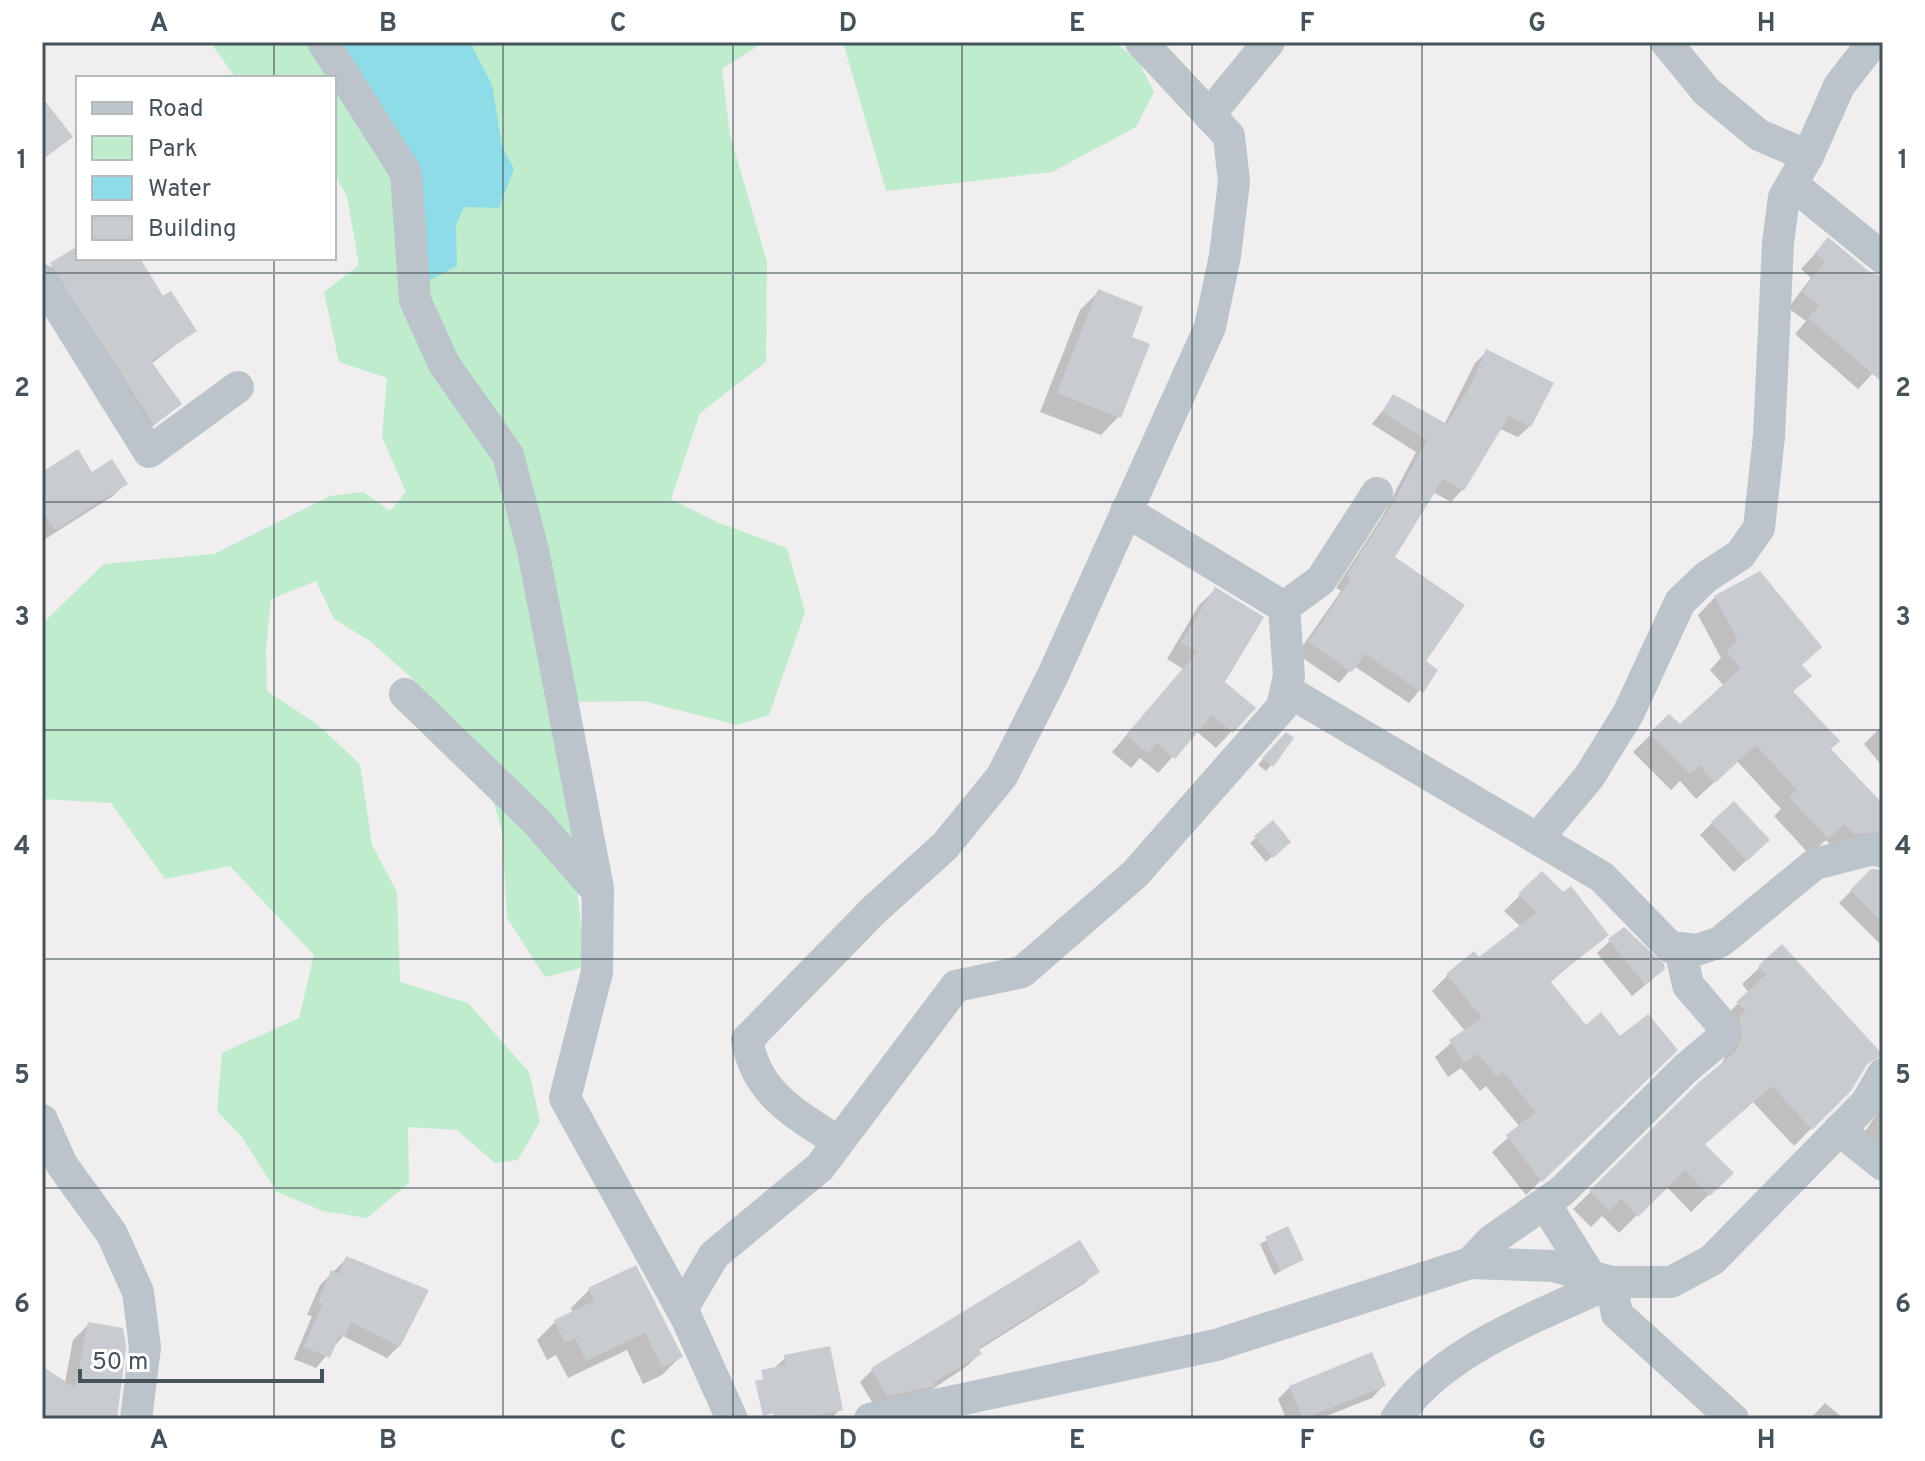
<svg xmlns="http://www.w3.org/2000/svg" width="1925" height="1461" viewBox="0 0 1925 1461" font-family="Overpass,sans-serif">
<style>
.green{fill:#beeccc}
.water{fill:#8edce7}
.shadow{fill:#0003}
.building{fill:#c8ccd0}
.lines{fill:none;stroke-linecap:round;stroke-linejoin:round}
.street{stroke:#bac4ca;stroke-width:32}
.grid{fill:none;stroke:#47535a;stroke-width:2;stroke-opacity:0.55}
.neatline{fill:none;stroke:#47535a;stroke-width:3}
.grid-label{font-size:26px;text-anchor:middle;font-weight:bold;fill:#47535a}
</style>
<rect width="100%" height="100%" fill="#f0eeee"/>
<g class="green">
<polygon points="210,42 764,42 722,69 730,135 767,262 766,362 700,413 671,499 719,523 787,548 805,612 769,715 737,725 644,701 546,702 569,807 585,967 545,977 507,918 502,831 480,755 413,679 370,641 334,619 316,581 271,599 266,650 267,691 317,724 360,764 372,845 397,892 400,982 468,1003 529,1072 540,1121 518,1160 495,1163 457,1130 408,1127 409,1183 367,1218 323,1211 277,1192 241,1136 217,1111 222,1053 299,1018 314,955 230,866 165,879 111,803 42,799 42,624 104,564 214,554 330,496 363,492 390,511 406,492 382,437 387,378 339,362 324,292 359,265 347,196 334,174 334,78 236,78"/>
<polygon points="843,42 1114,42 1138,60 1154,92 1136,127 1052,172 886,191"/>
</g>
<polygon class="water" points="342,42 470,42 492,85 502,146 514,169 499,208 464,207 456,225 457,266 424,283 421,173"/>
<g class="shadow">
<polygon points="1828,240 1871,275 1883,277 1883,362 1858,389 1795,334 1806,321 1788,308 1811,278 1801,269"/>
<polygon points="78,248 78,258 137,258 162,299 194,331 151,364 179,404 139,438 42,274"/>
<polygon points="1098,292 1129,338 1119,416 1101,435 1040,412 1080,310"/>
<polygon points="1487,351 1530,426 1518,437 1500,429 1462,490 1451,502 1433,492 1392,558 1423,662 1436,670 1409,703 1354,666 1339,683 1297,654 1341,591 1336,588 1382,517 1416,452 1372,424 1394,396 1444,425 1475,363"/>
<polygon points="42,474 92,474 125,484 113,496 42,541"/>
<polygon points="1215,590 1223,683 1253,708 1216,748 1196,731 1158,773 1140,758 1131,768 1112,752 1183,669 1167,659 1199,605"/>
<polygon points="1715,597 1809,676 1792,692 1829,749 1883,807 1883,836 1836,851 1826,840 1810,855 1774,816 1781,809 1737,761 1696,799 1680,781 1671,790 1633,752 1669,717 1680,727 1724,686 1710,670 1721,658 1698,615"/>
<polygon points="1882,726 1883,726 1883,767 1864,744"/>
<polygon points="1292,739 1266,771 1258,765 1280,740"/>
<polygon points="1273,823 1283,847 1266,862 1250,843"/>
<polygon points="1712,823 1755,852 1734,872 1700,835"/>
<polygon points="1871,871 1883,872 1883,941 1880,944 1839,903"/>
<polygon points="1542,874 1607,935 1549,983 1586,1027 1675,1050 1526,1195 1492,1152 1520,1127 1486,1086 1480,1091 1461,1068 1448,1077 1435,1057 1465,1031 1432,991 1448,975 1478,960 1521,927 1504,911"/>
<polygon points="1623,929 1650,981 1632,996 1597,953"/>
<polygon points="1782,947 1849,1090 1794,1146 1753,1102 1704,1145 1731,1173 1691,1212 1666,1186 1619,1233 1602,1216 1591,1227 1573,1209 1721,1066 1725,1056 1720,1021 1749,993 1742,984"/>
<polygon points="1883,1106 1883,1161 1858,1141"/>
<polygon points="1287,1229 1302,1259 1274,1275 1260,1244"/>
<polygon points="1079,1243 1097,1271 1085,1283 977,1351 979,1354 967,1366 921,1397 875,1407 860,1382 872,1370"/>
<polygon points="347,1258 399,1346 387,1358 343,1336 316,1368 294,1359 312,1316 307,1315 320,1285"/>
<polygon points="589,1290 681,1356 662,1375 643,1384 627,1350 568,1378 556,1355 547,1360 537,1340 555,1322 573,1313 571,1308"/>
<polygon points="89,1324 117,1419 42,1419 42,1367 65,1382 73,1340"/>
<polygon points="786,1357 840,1409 831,1419 784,1419 767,1375"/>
<polygon points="1384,1385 1372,1398 1319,1419 1286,1419 1278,1399 1290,1387"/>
<polygon points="1825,1403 1844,1419 1810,1419"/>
</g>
<g class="building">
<polygon points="42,97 73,137 42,160"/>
<polygon points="1828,237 1871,273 1883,277 1883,383 1808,318 1820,305 1802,292 1825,262 1815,253"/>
<polygon points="78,246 78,258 140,258 163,296 171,291 197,331 151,361 182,404 154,425 50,263"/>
<polygon points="1098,289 1143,307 1132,337 1150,344 1121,418 1057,393"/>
<polygon points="1486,349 1554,383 1531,427 1509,416 1464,491 1443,479 1395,557 1465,605 1426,661 1438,670 1423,693 1365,654 1352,672 1308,642 1351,579 1347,575 1393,503 1427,440 1382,412 1393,394 1447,424 1473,381"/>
<polygon points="78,449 92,472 112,459 128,484 55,530 42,511 42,472"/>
<polygon points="1760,571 1822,647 1802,665 1812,676 1793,691 1840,741 1831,749 1883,804 1883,832 1854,834 1844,824 1828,839 1789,797 1797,790 1756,745 1715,783 1699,765 1690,774 1649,733 1669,714 1680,724 1741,668 1726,651 1738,640 1714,596"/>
<polygon points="1215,587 1264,617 1225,682 1256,708 1233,733 1212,715 1175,759 1157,743 1148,754 1126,735 1197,652 1181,643"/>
<polygon points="1286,732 1294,738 1273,767 1262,758"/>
<polygon points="1734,801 1770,840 1747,861 1711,822"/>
<polygon points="1273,820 1291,842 1273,858 1254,836"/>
<polygon points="1871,869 1883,870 1883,923 1850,890"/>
<polygon points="1542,871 1563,892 1571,886 1609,935 1550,981 1586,1025 1601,1012 1620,1036 1648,1014 1678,1050 1542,1182 1506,1135 1536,1112 1503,1072 1497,1077 1478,1054 1464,1063 1449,1040 1482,1018 1446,974 1474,951 1479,957 1537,912 1518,894"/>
<polygon points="1624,927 1664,964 1665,969 1645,985 1608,939"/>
<polygon points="1782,944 1883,1055 1867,1064 1851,1091 1812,1130 1772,1086 1705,1144 1734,1173 1710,1196 1685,1170 1638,1217 1621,1199 1610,1211 1589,1191 1698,1083 1736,1051 1742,1037 1739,1017 1746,1011 1736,1002 1766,975 1758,966"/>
<polygon points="1288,1226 1304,1260 1280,1271 1265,1237"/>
<polygon points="1080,1240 1100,1272 978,1348 982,1354 934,1382 935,1386 887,1396 871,1368"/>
<polygon points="346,1256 429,1290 400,1347 351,1322 345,1337 340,1334 330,1358 304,1347 322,1304 318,1302 331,1270 339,1274"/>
<polygon points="636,1265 683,1357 662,1367 645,1333 586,1361 575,1338 565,1343 554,1320 594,1301 588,1288"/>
<polygon points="88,1322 123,1328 126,1347 117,1419 42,1419 42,1366 75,1388"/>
<polygon points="830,1346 843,1410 798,1419 774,1419 773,1413 763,1416 755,1381 763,1379 761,1370 786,1365 784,1355"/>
<polygon points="1372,1352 1386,1386 1303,1419 1289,1386"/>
</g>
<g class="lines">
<g class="street">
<polyline points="323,42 406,173 415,300 444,364 508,455 533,550 598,888 597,972 565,1098 686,1317 732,1419"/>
<polyline points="1666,42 1706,91 1759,135 1808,156"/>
<polyline points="1209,115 1269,42"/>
<polyline points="1792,184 1883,258"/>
<polyline points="42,280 149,452 238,387"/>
<polyline points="1284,607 1321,580 1377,493"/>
<polyline points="1286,690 1602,877 1670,947 1697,950 1720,942 1815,864 1873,849 1883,852"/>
<polyline points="405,694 536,821 598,892"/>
<polyline points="1538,838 1589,777 1628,714 1680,602 1706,577 1740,555 1759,528 1769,436 1778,243 1784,197 1808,156 1839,86 1873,42"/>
<polyline points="42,1120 62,1165 112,1234 138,1292 145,1347 136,1419"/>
<polyline points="1839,1130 1883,1165"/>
<path d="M 838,1142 C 795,1113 757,1095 747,1040 L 874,910 L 945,846 L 1002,776 L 1053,675 L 1210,327 L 1225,256 L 1234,182 L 1229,136 L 1141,42"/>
<polyline points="1545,1204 1591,1277"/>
<polyline points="1470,1263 1492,1240 1562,1191 1685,1069 1723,1037 1723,1026 1688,985 1680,948"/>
<polyline points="682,1309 714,1255 820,1167 956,986 1022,972 1135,874 1282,707 1289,676 1284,607 1126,511"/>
<polyline points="870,1419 1216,1345 1470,1263 1554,1266 1611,1282 1671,1282 1712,1260 1866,1103 1883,1074"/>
<path d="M 1396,1419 C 1442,1349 1537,1318 1611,1282 L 1617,1314 L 1733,1419"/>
</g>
</g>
<path class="grid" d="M 274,42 L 274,78M 503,42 L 503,1419M 733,42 L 733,1419M 962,42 L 962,1419M 1192,42 L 1192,1419M 1422,42 L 1422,1419M 1651,42 L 1651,1419M 274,258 L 274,1419M 42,273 L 1883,273M 42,502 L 1883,502M 42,730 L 1883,730M 42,959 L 1883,959M 42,1188 L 1883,1188"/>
<rect width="1925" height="1461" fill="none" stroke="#ffffff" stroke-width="88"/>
<rect x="76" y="76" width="260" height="184" fill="#ffffff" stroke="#b5babd" stroke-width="2"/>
<rect x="92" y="102" width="40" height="12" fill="#bac4ca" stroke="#b5babd" stroke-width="2"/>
<text x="148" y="116" font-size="24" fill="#47535a">Road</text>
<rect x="92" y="136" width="40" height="24" fill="#beeccc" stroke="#b5babd" stroke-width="2"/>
<text x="148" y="156" font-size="24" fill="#47535a">Park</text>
<rect x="92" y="176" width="40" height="24" fill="#8edce7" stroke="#b5babd" stroke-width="2"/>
<text x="148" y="196" font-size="24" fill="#47535a">Water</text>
<rect x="92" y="216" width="40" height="24" fill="#c8ccd0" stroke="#b5babd" stroke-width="2"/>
<text x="148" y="236" font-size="24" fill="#47535a">Building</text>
<path d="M80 1369v12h242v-12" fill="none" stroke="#47535a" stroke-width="4"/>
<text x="92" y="1369" font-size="24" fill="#47535a" stroke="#ffffff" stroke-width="6" paint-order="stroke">50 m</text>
<rect x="44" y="44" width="1837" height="1373" class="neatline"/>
<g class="grid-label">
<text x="159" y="31">A</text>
<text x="388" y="31">B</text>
<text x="618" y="31">C</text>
<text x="848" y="31">D</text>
<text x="1077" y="31">E</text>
<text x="1307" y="31">F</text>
<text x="1537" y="31">G</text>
<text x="1766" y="31">H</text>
<text x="22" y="168">1</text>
<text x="1903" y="168">1</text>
<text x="22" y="396">2</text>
<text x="1903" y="396">2</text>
<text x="22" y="625">3</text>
<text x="1903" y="625">3</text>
<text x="22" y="854">4</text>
<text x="1903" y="854">4</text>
<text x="22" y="1083">5</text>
<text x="1903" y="1083">5</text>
<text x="22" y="1312">6</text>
<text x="1903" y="1312">6</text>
<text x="159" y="1448">A</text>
<text x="388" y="1448">B</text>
<text x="618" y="1448">C</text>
<text x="848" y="1448">D</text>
<text x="1077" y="1448">E</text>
<text x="1307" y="1448">F</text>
<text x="1537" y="1448">G</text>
<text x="1766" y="1448">H</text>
</g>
</svg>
